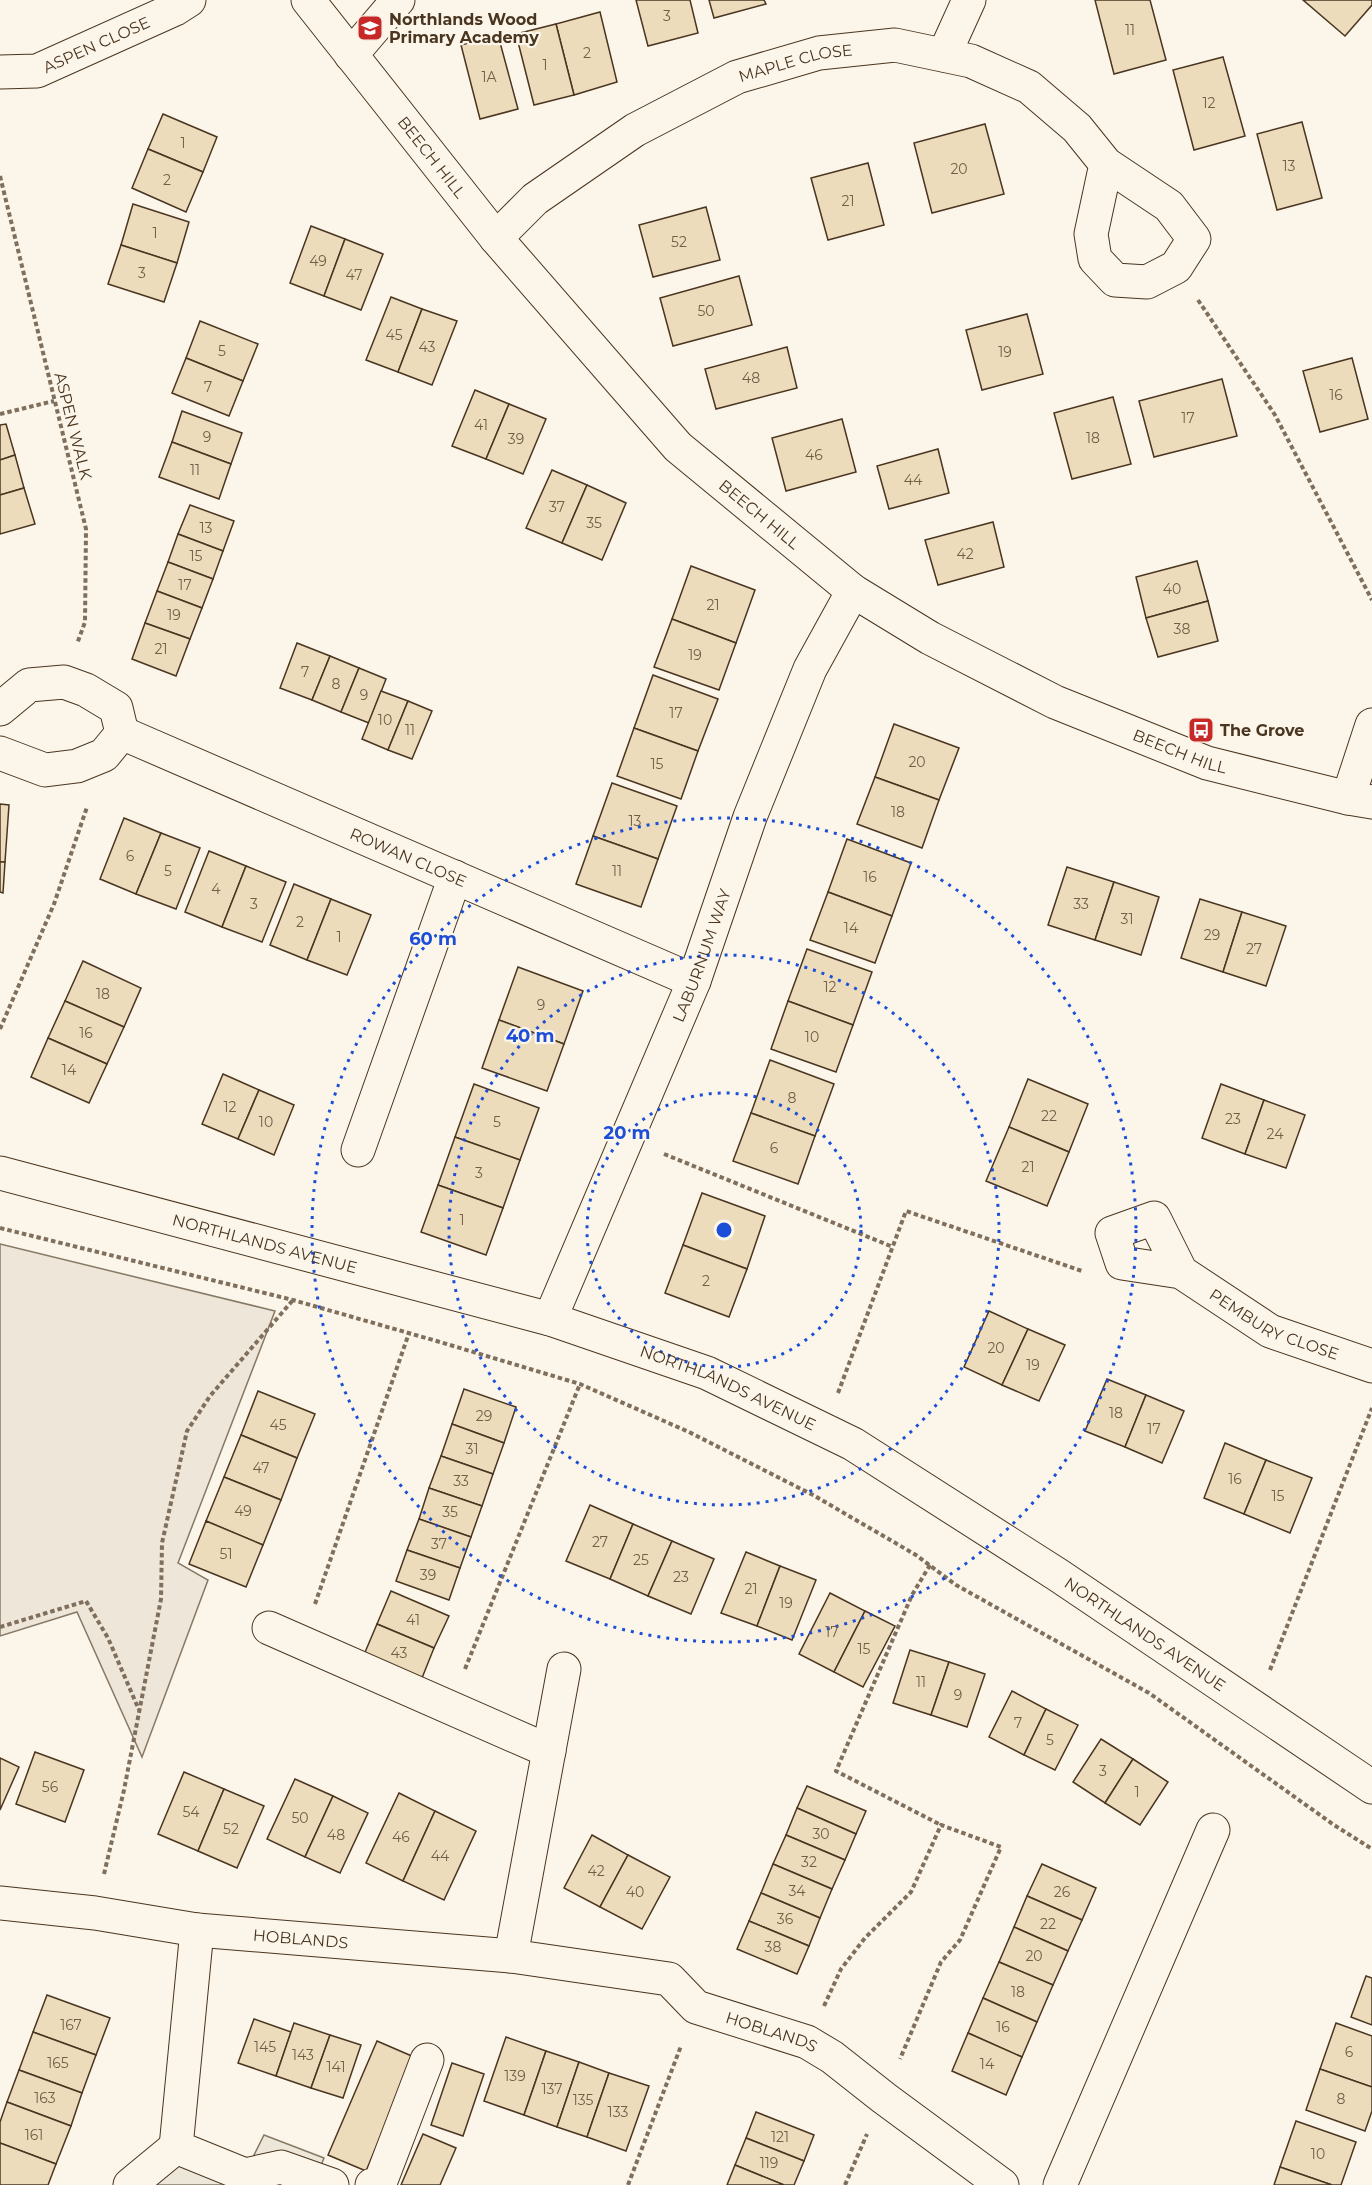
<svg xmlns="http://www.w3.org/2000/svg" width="1372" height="2185" viewBox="0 0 1372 2185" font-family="Montserrat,sans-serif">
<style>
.green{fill:#ede6d9;stroke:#887966;stroke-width:1.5}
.parking{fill:#ede7d9;stroke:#887966;stroke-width:1.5}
.building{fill:#ecdcbc;stroke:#4a3520;stroke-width:1.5}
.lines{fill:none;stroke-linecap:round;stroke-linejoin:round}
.minor-casing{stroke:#4a3520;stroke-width:35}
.path{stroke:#7f6f5c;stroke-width:4;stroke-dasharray:4.5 3;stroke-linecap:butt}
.minor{stroke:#fbf6e9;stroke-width:33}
.ring{fill:none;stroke:#1d4ed8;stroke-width:3;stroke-dasharray:3 6}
.labels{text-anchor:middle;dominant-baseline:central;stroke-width:4.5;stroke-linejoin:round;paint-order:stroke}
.number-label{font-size:14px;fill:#725f47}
.poi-label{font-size:16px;font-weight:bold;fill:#4a3520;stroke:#fbf6e9;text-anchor:start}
.street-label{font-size:16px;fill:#4a3520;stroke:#fbf6e9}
.centre{fill:#1d4ed8;stroke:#fbf6e9;stroke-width:3}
.ring-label{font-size:18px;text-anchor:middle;font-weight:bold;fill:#1d4ed8;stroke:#fbf6e9;stroke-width:4.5;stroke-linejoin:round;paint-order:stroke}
</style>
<rect width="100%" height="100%" fill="#fbf6e9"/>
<polygon class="green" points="0,1244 275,1311 178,1563 208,1580 142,1757 77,1612 0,1636"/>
<polygon class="parking" points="264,2135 324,2158 313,2185 130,2185 176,2147 244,2175"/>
<g class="building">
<polygon points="636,0 690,0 698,33 648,46"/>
<polygon points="709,0 764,0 766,4 714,18"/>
<polygon points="1095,0 1150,0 1166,60 1114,74"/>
<polygon points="1303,0 1372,0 1372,5 1345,36"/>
<polygon points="600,12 617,82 574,95 556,24"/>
<polygon points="556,24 574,95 534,105 516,34"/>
<polygon points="498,35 518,109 480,119 461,45"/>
<polygon points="1223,57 1245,136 1194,150 1173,70"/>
<polygon points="163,114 217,137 203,172 148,149"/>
<polygon points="1302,122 1322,198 1277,210 1257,134"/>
<polygon points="985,124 1004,194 932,213 914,143"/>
<polygon points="148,149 203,172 186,212 132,188"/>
<polygon points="868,163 884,225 828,240 811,178"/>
<polygon points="133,204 189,222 177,263 121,245"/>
<polygon points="706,207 720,260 653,277 639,225"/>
<polygon points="311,226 345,239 324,296 290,283"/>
<polygon points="345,239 383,254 361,310 324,296"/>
<polygon points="121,245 177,263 164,302 108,284"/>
<polygon points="739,276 752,325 673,346 660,298"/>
<polygon points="391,297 422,309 398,372 366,360"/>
<polygon points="422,309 457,321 432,385 398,372"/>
<polygon points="1027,314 1043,374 982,390 966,330"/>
<polygon points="200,321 258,344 243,381 186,358"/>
<polygon points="787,347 797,388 716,409 705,369"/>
<polygon points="186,358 243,381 229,416 172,393"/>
<polygon points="1352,358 1368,419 1320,432 1303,371"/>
<polygon points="1222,379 1237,436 1154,457 1139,401"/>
<polygon points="475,390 509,404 486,459 452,446"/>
<polygon points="1113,397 1131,464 1072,479 1054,413"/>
<polygon points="509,404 546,419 523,474 486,459"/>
<polygon points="182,411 242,433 231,464 172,442"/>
<polygon points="842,419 856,472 786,491 772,438"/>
<polygon points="6,424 15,455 0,460 0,425"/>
<polygon points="172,442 231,464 219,499 159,477"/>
<polygon points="938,449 949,493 889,509 877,466"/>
<polygon points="15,455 24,488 0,495 0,460"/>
<polygon points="552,470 587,485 562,543 526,528"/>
<polygon points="587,485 626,503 602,560 562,543"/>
<polygon points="24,488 35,524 0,534 0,495"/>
<polygon points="190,505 234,521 223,551 178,534"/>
<polygon points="993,522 1004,567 938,585 925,540"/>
<polygon points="178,534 223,551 213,579 168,562"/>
<polygon points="1197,561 1208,601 1146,618 1136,577"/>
<polygon points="168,562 213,579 202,608 157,591"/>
<polygon points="691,566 755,590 736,643 672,619"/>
<polygon points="157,591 202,608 190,639 145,623"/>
<polygon points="1208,601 1218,641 1158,657 1146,618"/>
<polygon points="672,619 736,643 719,690 654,667"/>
<polygon points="145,623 190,639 176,676 132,659"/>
<polygon points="297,643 330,656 312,700 280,688"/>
<polygon points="330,656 359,668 341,712 312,700"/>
<polygon points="359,668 386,679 369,723 341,712"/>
<polygon points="653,675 718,699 698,751 634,728"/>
<polygon points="381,691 408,701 388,750 362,739"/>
<polygon points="408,701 432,711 412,759 388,750"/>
<polygon points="894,724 959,748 939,800 875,777"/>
<polygon points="634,728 698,751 681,799 617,776"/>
<polygon points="875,777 939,800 922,848 857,824"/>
<polygon points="612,783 677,806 658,859 593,836"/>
<polygon points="0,804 9,805 5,862 0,862"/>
<polygon points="124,818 161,833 136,894 100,879"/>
<polygon points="161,833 200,848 176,909 136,894"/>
<polygon points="593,836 658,859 641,907 576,884"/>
<polygon points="847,839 911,863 892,916 828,892"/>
<polygon points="209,851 246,866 222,927 185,912"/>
<polygon points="0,862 5,862 3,893 0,892"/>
<polygon points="246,866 286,882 262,942 222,927"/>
<polygon points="1067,867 1114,882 1095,940 1048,925"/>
<polygon points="1114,882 1159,897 1141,955 1095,940"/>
<polygon points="294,884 331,899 307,960 270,945"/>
<polygon points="828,892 892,916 875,963 810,940"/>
<polygon points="331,899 371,915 347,975 307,960"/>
<polygon points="1200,899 1242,912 1223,972 1181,958"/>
<polygon points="1242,912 1286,926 1266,986 1223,972"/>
<polygon points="807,949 872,972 853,1025 788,1001"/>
<polygon points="83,961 141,988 124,1027 65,1001"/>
<polygon points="518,967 583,991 564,1044 499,1020"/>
<polygon points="65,1001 124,1027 107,1064 48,1038"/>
<polygon points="788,1001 853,1025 836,1072 771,1049"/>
<polygon points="499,1020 564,1044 547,1091 482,1068"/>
<polygon points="48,1038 107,1064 89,1103 31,1077"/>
<polygon points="770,1060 834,1084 815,1136 751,1113"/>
<polygon points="223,1074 259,1090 238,1139 202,1124"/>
<polygon points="1028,1079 1088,1104 1069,1152 1009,1127"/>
<polygon points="474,1084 539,1108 520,1160 455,1137"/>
<polygon points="1221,1084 1264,1100 1245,1154 1202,1138"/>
<polygon points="259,1090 294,1105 274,1155 238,1139"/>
<polygon points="1264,1100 1305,1115 1286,1168 1245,1154"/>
<polygon points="751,1113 815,1136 798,1184 733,1161"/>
<polygon points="1009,1127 1069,1152 1047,1206 986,1181"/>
<polygon points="455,1137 520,1160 503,1208 438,1185"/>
<polygon points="438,1185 503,1208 486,1255 421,1232"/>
<polygon points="702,1193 765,1216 747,1269 683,1245"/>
<polygon points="683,1245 747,1269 729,1317 665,1293"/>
<polygon points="989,1311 1028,1329 1002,1385 964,1367"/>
<polygon points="1028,1329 1065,1345 1039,1401 1002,1385"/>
<polygon points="1107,1379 1146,1395 1125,1447 1085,1431"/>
<polygon points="464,1389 516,1407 504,1443 452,1424"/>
<polygon points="258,1391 315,1414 297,1458 241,1435"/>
<polygon points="1146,1395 1184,1411 1162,1463 1125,1447"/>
<polygon points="452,1424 504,1443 493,1474 441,1456"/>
<polygon points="241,1435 297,1458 281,1500 224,1477"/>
<polygon points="1225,1443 1266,1460 1244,1514 1204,1498"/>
<polygon points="441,1456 493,1474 482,1506 429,1488"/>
<polygon points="1266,1460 1312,1478 1290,1533 1244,1514"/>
<polygon points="224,1477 281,1500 263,1545 206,1521"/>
<polygon points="429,1488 482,1506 471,1537 419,1519"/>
<polygon points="590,1505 633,1524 610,1579 566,1561"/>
<polygon points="419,1519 471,1537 460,1568 407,1550"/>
<polygon points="206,1521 263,1545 246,1587 189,1564"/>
<polygon points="633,1524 672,1541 648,1596 610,1579"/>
<polygon points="672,1541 714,1559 691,1614 648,1596"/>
<polygon points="407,1550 460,1568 449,1600 396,1581"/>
<polygon points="746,1552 780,1566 757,1626 721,1613"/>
<polygon points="780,1566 816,1580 792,1640 757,1626"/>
<polygon points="391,1591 449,1616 434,1648 377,1624"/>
<polygon points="830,1593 865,1611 834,1672 799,1654"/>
<polygon points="865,1611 895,1626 863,1687 834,1672"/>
<polygon points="377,1624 434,1648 420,1683 363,1657"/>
<polygon points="910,1650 949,1662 931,1715 893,1703"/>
<polygon points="949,1662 985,1674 967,1727 931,1715"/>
<polygon points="1012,1691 1046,1709 1024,1755 989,1737"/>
<polygon points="1046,1709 1078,1725 1055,1770 1024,1755"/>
<polygon points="1101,1739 1133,1759 1105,1803 1073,1782"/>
<polygon points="35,1752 84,1770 65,1822 16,1804"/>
<polygon points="0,1758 19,1767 0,1810"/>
<polygon points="1133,1759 1168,1782 1140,1825 1105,1803"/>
<polygon points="184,1772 224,1789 198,1851 158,1834"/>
<polygon points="295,1779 333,1796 305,1857 267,1839"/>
<polygon points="807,1786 866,1811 856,1834 797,1808"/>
<polygon points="224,1789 264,1806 237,1868 198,1851"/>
<polygon points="399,1793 435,1811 403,1881 366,1863"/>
<polygon points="333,1796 368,1813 340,1873 305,1857"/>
<polygon points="797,1808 856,1834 845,1860 786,1835"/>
<polygon points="435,1811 476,1831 444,1900 403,1881"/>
<polygon points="592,1835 628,1855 600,1907 564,1888"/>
<polygon points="786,1835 845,1860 832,1889 773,1864"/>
<polygon points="628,1855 670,1877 642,1929 600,1907"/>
<polygon points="773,1864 832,1889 820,1918 761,1893"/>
<polygon points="1042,1864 1096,1888 1082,1920 1027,1896"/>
<polygon points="761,1893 820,1918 809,1946 749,1921"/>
<polygon points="1027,1896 1082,1920 1068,1951 1014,1927"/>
<polygon points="749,1921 809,1946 797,1974 737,1949"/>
<polygon points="1014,1927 1068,1951 1053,1985 999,1962"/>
<polygon points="999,1962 1053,1985 1037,2022 983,1998"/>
<polygon points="1366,1976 1372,1978 1372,2025 1351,2017"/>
<polygon points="47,1995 110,2018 96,2055 33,2032"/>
<polygon points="983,1998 1037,2022 1022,2057 968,2033"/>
<polygon points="254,2019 291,2032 276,2076 238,2063"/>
<polygon points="294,2023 330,2035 311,2088 276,2076"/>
<polygon points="1336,2023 1372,2036 1372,2087 1320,2069"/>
<polygon points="33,2032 96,2055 82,2093 19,2070"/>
<polygon points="968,2033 1022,2057 1006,2095 952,2071"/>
<polygon points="330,2035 361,2045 343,2098 311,2088"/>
<polygon points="506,2037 546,2051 524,2115 484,2101"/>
<polygon points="377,2041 414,2057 366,2171 328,2155"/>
<polygon points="546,2051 579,2062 557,2127 524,2115"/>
<polygon points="579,2062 609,2073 587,2137 557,2127"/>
<polygon points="452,2063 484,2074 463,2136 431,2125"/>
<polygon points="1320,2069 1372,2087 1372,2111 1365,2131 1306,2110"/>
<polygon points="19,2070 82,2093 71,2126 7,2102"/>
<polygon points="609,2073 649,2086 626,2151 587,2137"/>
<polygon points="7,2102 71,2126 56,2164 0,2143 0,2122"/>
<polygon points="756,2112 814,2135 804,2161 746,2138"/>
<polygon points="1296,2121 1356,2142 1341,2185 1332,2185 1280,2167"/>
<polygon points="423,2134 456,2148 440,2185 401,2185"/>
<polygon points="746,2138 804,2161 794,2185 784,2185 735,2165"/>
<polygon points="0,2143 56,2164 48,2185 0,2185"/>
<polygon points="735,2165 784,2185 727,2185"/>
<polygon points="1280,2167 1332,2185 1274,2185"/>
</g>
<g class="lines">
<g class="minor-casing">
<g id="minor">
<path id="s1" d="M 308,0 L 496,238 L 678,447 L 853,591 L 930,638 L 1055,702 L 1207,763 L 1348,798 L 1372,802"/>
<polyline points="351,55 398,0"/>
<polyline points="944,55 969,0"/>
<path id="s2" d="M 0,72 L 37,71 L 175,9 L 189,0"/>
<path id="s3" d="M 496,238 L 535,199 L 635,130 L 737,77 L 819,53 L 895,45 L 971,61 L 1029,87 L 1077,128 L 1106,164 L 1169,206 L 1194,239 L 1176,267 L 1147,282 L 1115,280 L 1095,259 L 1091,234 L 1106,164"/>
<polyline points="0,709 29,685 64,682 86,690 116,708 122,733"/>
<path id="s4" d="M 122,733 L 694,981"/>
<polyline points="0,753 45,770 77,766 104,755 122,733"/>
<polyline points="1348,798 1372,725"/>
<polyline points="358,1150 455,877"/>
<path id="s5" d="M 0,1173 L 550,1319 L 707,1373 L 853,1444 L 1058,1575 L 1372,1787"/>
<path id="s6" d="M 1181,1272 L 1154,1218 L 1112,1233 L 1122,1263 L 1181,1272 L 1270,1331 L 1372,1366"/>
<path id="s7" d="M 550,1319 L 694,981 L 750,817 L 810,669 L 853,591"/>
<polyline points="269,1628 549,1751"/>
<path id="s8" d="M 0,1903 L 95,1913 L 197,1930 L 511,1956 L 669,1979 L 696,2007 L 807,2042 L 832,2057 L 884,2098 L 1002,2185"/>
<polyline points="197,1930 176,2147 245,2175 281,2167 332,2185"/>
<polyline points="511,1956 564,1669"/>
<polyline points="130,2185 176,2147"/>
<polyline points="372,2185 380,2183 427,2060"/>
<polyline points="1060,2185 1213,1830"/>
</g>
</g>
<g class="path">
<polyline points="0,176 86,529 85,622 77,644"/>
<polyline points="1198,300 1275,415 1372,600"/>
<polyline points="0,414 54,401"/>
<polyline points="0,1029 54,904 87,807"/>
<polyline points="664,1154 893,1247"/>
<polyline points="0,1228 293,1300 440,1342 580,1384 689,1432 813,1495 916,1555 956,1585 1149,1693 1334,1825 1372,1849"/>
<polyline points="838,1393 906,1211 1082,1271"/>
<polyline points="930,1565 912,1595 836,1771 941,1825"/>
<polyline points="315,1604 409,1333"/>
<polyline points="0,1627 86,1601 108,1638 139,1710"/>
<polyline points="465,1669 580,1384"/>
<polyline points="1270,1670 1372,1408"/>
<polyline points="104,1874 124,1790 161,1599 162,1543 187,1431 210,1396 293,1300"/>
<polyline points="824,2006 841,1969 865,1938 911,1892 941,1825 1001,1847 960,1940 941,1962 900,2059"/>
<polyline points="628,2185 681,2046"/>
<polyline points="845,2185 867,2134"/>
</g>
<use href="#minor" class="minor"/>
</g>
<g class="ring">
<circle cx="724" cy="1230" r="137"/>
<circle cx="724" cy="1230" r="275"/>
<circle cx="724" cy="1230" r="412"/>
</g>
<defs>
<g id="school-square" transform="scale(1.35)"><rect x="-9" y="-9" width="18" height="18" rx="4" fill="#c62828" stroke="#fbf6e9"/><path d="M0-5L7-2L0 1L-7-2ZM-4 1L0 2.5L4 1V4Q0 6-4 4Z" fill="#fff"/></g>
<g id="bus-square" transform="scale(1.35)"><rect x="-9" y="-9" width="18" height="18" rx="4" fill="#c62828" stroke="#fbf6e9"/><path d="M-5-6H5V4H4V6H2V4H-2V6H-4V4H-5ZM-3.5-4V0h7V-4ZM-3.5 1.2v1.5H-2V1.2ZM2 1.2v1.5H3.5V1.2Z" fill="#fff"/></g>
</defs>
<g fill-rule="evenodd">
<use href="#school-square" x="370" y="28"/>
<use href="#bus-square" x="1201" y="730"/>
</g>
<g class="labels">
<g class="number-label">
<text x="667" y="16">3</text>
<text x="1130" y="30">11</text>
<text x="587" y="53">2</text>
<text x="545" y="65">1</text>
<text x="489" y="77">1A</text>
<text x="1209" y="103">12</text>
<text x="183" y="143">1</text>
<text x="1289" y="166">13</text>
<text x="959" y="169">20</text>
<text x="167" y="180">2</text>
<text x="848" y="201">21</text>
<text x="155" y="233">1</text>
<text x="679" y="242">52</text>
<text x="318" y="261">49</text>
<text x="142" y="273">3</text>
<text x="354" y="275">47</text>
<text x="706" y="311">50</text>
<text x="394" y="335">45</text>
<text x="427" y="347">43</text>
<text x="222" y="351">5</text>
<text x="1005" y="352">19</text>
<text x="751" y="378">48</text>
<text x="208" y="387">7</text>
<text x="1336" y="395">16</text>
<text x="1188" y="418">17</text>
<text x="481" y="425">41</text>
<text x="207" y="437">9</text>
<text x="1093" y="438">18</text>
<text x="516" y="439">39</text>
<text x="814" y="455">46</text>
<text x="195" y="470">11</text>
<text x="913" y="480">44</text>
<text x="557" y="507">37</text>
<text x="594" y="523">35</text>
<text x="206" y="528">13</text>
<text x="965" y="554">42</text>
<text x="196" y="556">15</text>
<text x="185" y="585">17</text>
<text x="1172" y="589">40</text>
<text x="713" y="605">21</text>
<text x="174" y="615">19</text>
<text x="1182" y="629">38</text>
<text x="161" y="649">21</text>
<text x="695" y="655">19</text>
<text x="305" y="672">7</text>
<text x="336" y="684">8</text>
<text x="364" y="695">9</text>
<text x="676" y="713">17</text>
<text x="385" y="720">10</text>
<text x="410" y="730">11</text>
<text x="917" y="762">20</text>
<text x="657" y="764">15</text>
<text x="898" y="812">18</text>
<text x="635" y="821">13</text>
<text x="130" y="856">6</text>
<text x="168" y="871">5</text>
<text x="617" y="871">11</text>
<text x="870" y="877">16</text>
<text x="216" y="889">4</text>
<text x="254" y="904">3</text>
<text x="1081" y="904">33</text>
<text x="1127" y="919">31</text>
<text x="300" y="922">2</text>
<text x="851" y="928">14</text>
<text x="1212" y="935">29</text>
<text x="339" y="937">1</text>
<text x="1254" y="949">27</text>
<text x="830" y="987">12</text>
<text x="103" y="994">18</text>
<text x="541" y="1005">9</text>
<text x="86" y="1033">16</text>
<text x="812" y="1037">10</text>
<text x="69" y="1070">14</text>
<text x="792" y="1098">8</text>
<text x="230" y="1107">12</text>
<text x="1049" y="1116">22</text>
<text x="1233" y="1119">23</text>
<text x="266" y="1122">10</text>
<text x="497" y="1122">5</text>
<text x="1275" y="1134">24</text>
<text x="774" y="1148">6</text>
<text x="1028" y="1167">21</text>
<text x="479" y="1173">3</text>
<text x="462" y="1220">1</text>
<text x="706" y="1281">2</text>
<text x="996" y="1348">20</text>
<text x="1033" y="1365">19</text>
<text x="1116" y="1413">18</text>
<text x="484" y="1416">29</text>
<text x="278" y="1425">45</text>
<text x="1154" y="1429">17</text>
<text x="472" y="1449">31</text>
<text x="261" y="1468">47</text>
<text x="1235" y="1479">16</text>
<text x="461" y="1481">33</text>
<text x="1278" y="1496">15</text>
<text x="243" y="1511">49</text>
<text x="450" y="1512">35</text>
<text x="600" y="1542">27</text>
<text x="439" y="1544">37</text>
<text x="226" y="1554">51</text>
<text x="641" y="1560">25</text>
<text x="428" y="1575">39</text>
<text x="681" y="1577">23</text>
<text x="751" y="1589">21</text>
<text x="786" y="1603">19</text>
<text x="413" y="1620">41</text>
<text x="832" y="1632">17</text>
<text x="864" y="1649">15</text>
<text x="399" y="1653">43</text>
<text x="921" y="1682">11</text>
<text x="958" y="1695">9</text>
<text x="1018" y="1723">7</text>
<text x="1050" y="1740">5</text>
<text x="1103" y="1771">3</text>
<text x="50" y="1787">56</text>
<text x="1137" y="1792">1</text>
<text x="191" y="1812">54</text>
<text x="300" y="1818">50</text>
<text x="231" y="1829">52</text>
<text x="821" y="1834">30</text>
<text x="336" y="1835">48</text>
<text x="401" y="1837">46</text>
<text x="440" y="1856">44</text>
<text x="809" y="1862">32</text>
<text x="596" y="1871">42</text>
<text x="797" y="1891">34</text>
<text x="635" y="1892">40</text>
<text x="1062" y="1892">26</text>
<text x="785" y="1919">36</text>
<text x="1048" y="1924">22</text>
<text x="773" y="1947">38</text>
<text x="1034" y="1956">20</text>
<text x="1018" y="1992">18</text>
<text x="71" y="2025">167</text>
<text x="1003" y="2027">16</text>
<text x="265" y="2047">145</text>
<text x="1349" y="2052">6</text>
<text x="303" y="2055">143</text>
<text x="58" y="2063">165</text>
<text x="987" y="2064">14</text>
<text x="336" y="2067">141</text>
<text x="515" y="2076">139</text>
<text x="552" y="2089">137</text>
<text x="45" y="2098">163</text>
<text x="1341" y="2099">8</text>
<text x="583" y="2100">135</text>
<text x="618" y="2112">133</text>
<text x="34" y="2135">161</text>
<text x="780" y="2137">121</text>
<text x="1318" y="2154">10</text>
<text x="769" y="2163">119</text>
</g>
<g class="poi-label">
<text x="389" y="19">Northlands Wood<tspan x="389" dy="18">Primary Academy</tspan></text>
<text x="1220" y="730">The Grove</text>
</g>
<g class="street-label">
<text stroke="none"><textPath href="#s2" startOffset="102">ASPEN CLOSE</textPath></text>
<text stroke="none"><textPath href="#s3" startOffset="352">MAPLE CLOSE</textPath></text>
<text stroke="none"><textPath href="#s1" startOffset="200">BEECH HILL</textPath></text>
<text transform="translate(73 426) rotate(76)">ASPEN WALK</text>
<text stroke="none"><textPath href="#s1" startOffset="686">BEECH HILL</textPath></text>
<text stroke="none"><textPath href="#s1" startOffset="1172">BEECH HILL</textPath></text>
<text stroke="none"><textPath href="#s4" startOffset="312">ROWAN CLOSE</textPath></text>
<text stroke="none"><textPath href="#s7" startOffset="394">LABURNUM WAY</textPath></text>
<text stroke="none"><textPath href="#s5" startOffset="274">NORTHLANDS AVENUE</textPath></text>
<text stroke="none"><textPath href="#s6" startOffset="304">PEMBURY CLOSE</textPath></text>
<text stroke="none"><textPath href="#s5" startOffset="760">NORTHLANDS AVENUE</textPath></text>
<text stroke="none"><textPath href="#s5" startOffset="1246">NORTHLANDS AVENUE</textPath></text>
<text stroke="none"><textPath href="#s8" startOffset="303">HOBLANDS</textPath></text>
<text stroke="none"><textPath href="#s8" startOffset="792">HOBLANDS</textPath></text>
</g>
</g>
<circle cx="724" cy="1230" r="9" class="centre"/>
<g class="ring-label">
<text x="433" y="945">60 m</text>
<text x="530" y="1042">40 m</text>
<text x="627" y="1139">20 m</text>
</g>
</svg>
